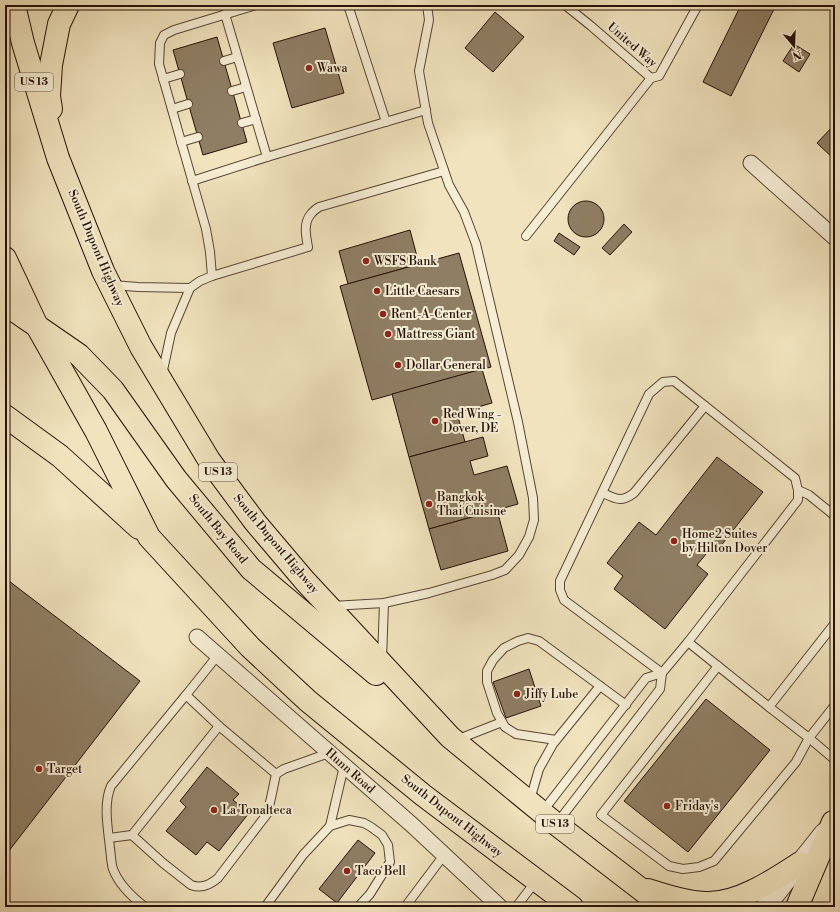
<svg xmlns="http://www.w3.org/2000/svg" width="840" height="912" viewBox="0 0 840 912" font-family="'Libre Bodoni',serif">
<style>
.building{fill:#8f7e64;stroke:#261004}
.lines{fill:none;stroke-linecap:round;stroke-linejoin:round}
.service-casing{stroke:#584532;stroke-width:10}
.minor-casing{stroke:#584532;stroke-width:17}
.tertiary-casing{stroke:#584532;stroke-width:21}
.trunk-casing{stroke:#261004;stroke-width:24}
.service{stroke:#f5edd4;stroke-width:8}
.minor{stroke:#f5edd4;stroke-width:15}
.tertiary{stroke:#f5edd4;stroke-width:19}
.trunk{stroke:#f0e3bd;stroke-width:22}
.poi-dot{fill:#8f2418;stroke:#f5edd4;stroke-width:1.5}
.labels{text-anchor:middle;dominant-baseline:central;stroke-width:4;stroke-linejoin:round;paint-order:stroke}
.shield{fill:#f5edd4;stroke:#645242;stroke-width:1}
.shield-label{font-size:11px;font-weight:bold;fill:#261004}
.street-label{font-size:12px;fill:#261004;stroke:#f5edd4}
.poi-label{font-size:12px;fill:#261004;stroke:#f5edd4;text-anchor:start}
</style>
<rect width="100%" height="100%" fill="#f0e3bd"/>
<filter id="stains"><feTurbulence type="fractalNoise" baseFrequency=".005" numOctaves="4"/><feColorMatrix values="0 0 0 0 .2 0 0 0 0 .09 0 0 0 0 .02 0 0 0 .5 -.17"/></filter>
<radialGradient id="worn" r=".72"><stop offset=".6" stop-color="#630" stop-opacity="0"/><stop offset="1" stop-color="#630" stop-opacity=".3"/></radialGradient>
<g class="building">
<polygon points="741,5 776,5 731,96 703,82"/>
<polygon points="495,12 524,37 493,72 465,48"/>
<polygon points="325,28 344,93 292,108 273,43"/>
<polygon points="217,37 247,142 203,155 173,50"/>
<polygon points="794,44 810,54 799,72 783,61"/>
<polygon points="835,124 835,160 817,143"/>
<circle cx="586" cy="219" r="18"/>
<polygon points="624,224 632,232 610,255 602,248"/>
<polygon points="410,230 419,264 348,284 339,251"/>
<polygon points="559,233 580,247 574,255 554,241"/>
<polygon points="459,253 491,367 372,400 340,286"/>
<polygon points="482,369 492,403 457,413 465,442 409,457 392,394"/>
<polygon points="483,437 488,456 470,461 474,475 507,466 518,504 429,529 409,457"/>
<polygon points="717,457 763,492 716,552 711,548 697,565 708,574 665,629 614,589 623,576 607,563 639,522 656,535"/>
<polygon points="497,510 508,551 441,570 429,529"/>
<polygon points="5,578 140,681 5,856"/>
<polygon points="529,669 541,706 506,718 493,682"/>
<polygon points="706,699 770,750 688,852 624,801"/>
<polygon points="207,767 239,794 233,800 249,813 219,851 207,842 196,855 166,831 186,807 180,801"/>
<polygon points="358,840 375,853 337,903 319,889"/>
</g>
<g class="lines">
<g class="service-casing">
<g id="service">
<polyline points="348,5 386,122"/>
<polyline points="565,5 591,26 651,78 659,76 698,5"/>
<polyline points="225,14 267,157 426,110"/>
<polyline points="224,61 237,57"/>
<polyline points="163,79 180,74"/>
<polyline points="232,91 246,87"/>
<polyline points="172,109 188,104"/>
<polyline points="242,123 256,119"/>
<polyline points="181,142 198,137"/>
<polyline points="192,181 267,157"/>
<polyline points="526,236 651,78"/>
<path d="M 212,276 L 308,247 C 306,236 303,223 311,214 C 313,211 316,209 319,207 L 444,171"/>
<polyline points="113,285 138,287 190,288 171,333 162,375"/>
<polyline points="190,288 200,281 212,276 210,252 206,229 159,64 160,43 164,35 174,30 256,5"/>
<polyline points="798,490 809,495 835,516"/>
<path d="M 603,493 C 616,499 621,503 634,493 L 705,406"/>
<polyline points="332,606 384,603 429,593 492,575 505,570 519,555 529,537 534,520 533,498 518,422 476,244 464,212 449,185 428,123 419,71 429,20 427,5"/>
<polyline points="382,659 384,603"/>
<polyline points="718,666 601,815 669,866 683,869 699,867 714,861 796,762 809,738 769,707"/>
<polyline points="662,673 564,600 560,590 560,581 649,394 663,382 674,381 795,478 798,490 798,500 688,642 769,707 835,623"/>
<polyline points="186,695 218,655"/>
<polyline points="835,705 809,738 835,760"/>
<polyline points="456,740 502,722"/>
<polyline points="556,740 516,734 505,727 497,713 487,682 487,671 493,660 504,648 518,641 528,638 539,641 626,705"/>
<polyline points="276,774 284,769 329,753"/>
<polyline points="530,800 539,769 553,744 600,686"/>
<polyline points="543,811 646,678 662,673 688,642"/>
<polyline points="557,823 660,689 662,673"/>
<polyline points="330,826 344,766"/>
<polyline points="132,835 219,726"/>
<path d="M 109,838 L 132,835 L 163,863 L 191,885 C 201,889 210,885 218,878 L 267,814 L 271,798 L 276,774 L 219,726 L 186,695 L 111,786 C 103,804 108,829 110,848 C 111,855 111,863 113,869 C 119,885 132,897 145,907"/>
<polyline points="265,907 303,855 330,826 349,820 364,823 371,827 382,835 388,845 390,862 370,894 358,907"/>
<polyline points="405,907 444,855"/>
<polyline points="516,907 536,881"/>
</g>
</g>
<g class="minor-casing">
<g id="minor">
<polyline points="751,163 835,238"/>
<polyline points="197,637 411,824 500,907"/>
</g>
</g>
<g class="tertiary-casing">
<polyline id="tertiary" points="765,907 824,833"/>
</g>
<g class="trunk-casing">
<g id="trunk">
<polyline points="14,5 23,43 58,158 103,271 141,347 209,460 255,522 305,581 450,737 556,824 664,907"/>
<polyline points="51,109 49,96 51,65 59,24 68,5"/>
<polyline points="5,258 37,326 96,431 149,537 250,647 308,701 423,795 572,907"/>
<polyline points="5,304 79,355 113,390 176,479 251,569 376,674"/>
<polyline points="5,416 60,456 139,528"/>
<path d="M 648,890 C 667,896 685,902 705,903 C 737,905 774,880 800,863"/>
<polyline points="797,907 833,822"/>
</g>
</g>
<use href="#service" class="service"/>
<use href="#minor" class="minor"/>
<use href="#tertiary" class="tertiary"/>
<use href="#trunk" class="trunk"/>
</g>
<g class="poi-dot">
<circle cx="309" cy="68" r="4"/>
<circle cx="366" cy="261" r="4"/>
<circle cx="377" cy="291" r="4"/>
<circle cx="383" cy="314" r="4"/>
<circle cx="388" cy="334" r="4"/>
<circle cx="398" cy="365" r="4"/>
<circle cx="435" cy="421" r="4"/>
<circle cx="429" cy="504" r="4"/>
<circle cx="674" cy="541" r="4"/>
<circle cx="517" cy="694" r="4"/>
<circle cx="39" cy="769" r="4"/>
<circle cx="667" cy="806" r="4"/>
<circle cx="214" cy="810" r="4"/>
<circle cx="347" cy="871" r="4"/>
</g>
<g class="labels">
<g class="shield">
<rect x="15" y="73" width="38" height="18" rx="3"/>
<rect x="199" y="463" width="38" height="18" rx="3"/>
<rect x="536" y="815" width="38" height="18" rx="3"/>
</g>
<g class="shield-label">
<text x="34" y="82">US 13</text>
<text x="218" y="472">US 13</text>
<text x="555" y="824">US 13</text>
</g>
<g class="street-label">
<text transform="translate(632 45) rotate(41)">United Way</text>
<text transform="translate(96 248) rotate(67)">South Dupont Highway</text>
<text transform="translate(218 529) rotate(51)">South Bay Road</text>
<text transform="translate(276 544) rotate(50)">South Dupont Highway</text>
<text transform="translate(350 771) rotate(41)">Hunn Road</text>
<text transform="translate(452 816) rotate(38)">South Dupont Highway</text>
</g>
<g class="poi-label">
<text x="317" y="68">Wawa</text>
<text x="374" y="261">WSFS Bank</text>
<text x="385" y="291">Little Caesars</text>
<text x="391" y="314">Rent-A-Center</text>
<text x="396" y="334">Mattress Giant</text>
<text x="406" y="365">Dollar General</text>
<text x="443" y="414">Red Wing -<tspan x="443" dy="14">Dover, DE</tspan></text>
<text x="437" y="497">Bangkok<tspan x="437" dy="14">Thai Cuisine</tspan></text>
<text x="682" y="534">Home2 Suites<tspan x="682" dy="14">by Hilton Dover</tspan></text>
<text x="525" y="694">Jiffy Lube</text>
<text x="47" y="769">Target</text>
<text x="675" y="806">Friday's</text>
<text x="222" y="810">La Tonalteca</text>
<text x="355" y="871">Taco Bell</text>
</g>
</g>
<rect width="840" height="912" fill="none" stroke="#f0e3bd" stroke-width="20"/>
<rect x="6" y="6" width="828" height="900" fill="none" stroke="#261004" stroke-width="2"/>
<rect x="10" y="10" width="820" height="892" fill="none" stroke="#261004"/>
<g transform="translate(794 46) rotate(161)" stroke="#f5edd4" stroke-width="3" paint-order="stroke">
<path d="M0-3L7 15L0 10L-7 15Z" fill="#261004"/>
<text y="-6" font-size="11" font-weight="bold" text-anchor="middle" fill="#261004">N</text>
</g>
<rect width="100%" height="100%" filter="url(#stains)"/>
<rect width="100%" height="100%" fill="url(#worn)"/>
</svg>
